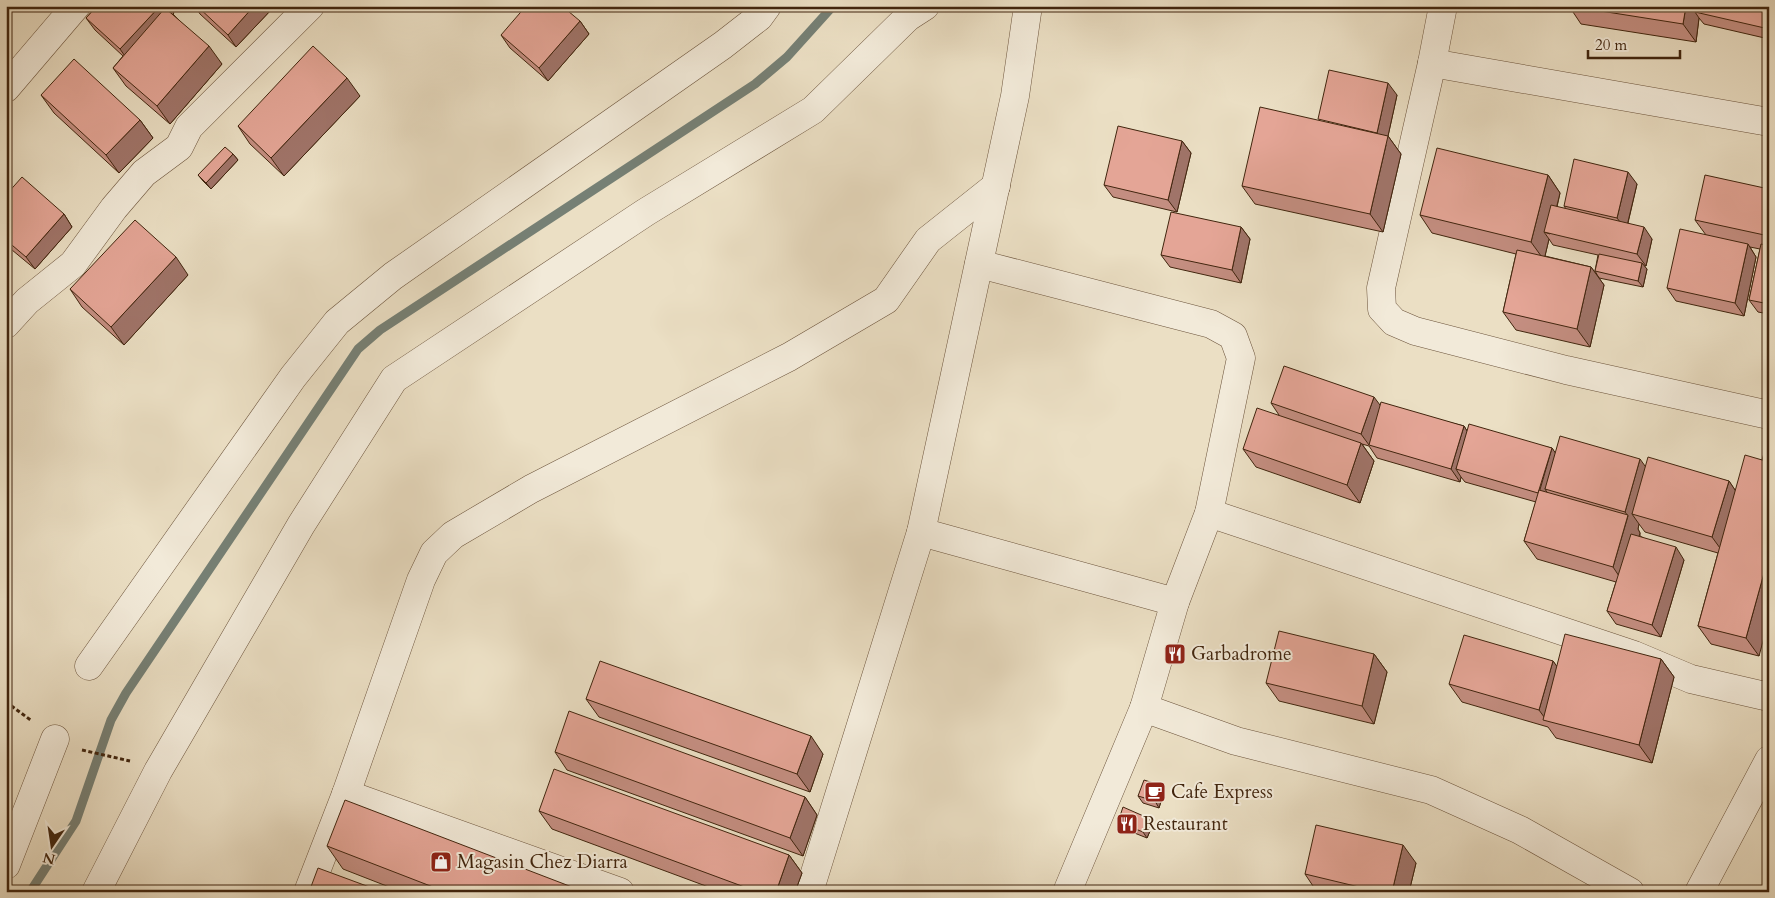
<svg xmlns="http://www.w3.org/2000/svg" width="1775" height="898" viewBox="0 0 1775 898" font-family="Cardo,serif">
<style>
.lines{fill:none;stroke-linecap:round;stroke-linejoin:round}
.stream{stroke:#768075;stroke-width:9}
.minor-casing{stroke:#6c543c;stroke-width:29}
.path{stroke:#41250e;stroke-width:3;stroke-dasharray:4 2.5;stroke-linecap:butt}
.minor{stroke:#f2ead9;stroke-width:28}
.wall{fill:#c48e81;stroke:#41250e}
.shaded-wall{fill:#a07469;stroke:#41250e}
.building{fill:#e4a596;stroke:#41250e}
.labels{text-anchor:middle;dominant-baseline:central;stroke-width:4;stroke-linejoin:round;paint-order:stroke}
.poi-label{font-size:19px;fill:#41250e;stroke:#f2ead9;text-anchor:start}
</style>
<rect width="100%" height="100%" fill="#ebdfc4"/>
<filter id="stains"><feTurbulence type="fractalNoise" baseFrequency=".004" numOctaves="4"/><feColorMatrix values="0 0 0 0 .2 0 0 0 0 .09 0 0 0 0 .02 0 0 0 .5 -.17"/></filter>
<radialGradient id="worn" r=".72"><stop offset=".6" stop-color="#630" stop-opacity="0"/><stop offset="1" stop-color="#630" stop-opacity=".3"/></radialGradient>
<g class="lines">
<polyline class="stream" points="30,892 76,821 111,720 126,693 358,349 380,330 755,84 787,57 833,6"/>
<g class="minor-casing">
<g id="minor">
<polyline points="1443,6 1432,63 1381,288 1382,309 1394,322 1415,331 1566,370 1769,415"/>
<polyline points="1432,63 1769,122"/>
<polyline points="6,88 76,6"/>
<polyline points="979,264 1211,324 1233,336 1241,358 1209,513 1175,602 1144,708 1067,892"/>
<polyline points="6,324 27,301 73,264 114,208 144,173 179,147 189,127 310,6"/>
<polyline points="1209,513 1634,655 1691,679 1769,697"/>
<polyline points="921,532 1175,602"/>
<polyline points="89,666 293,377 337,322 393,276 723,45 759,17 767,6"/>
<polyline points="1144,708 1236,741 1431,790 1520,830 1630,892"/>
<polyline points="346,794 620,892"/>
<polyline points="6,865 55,739"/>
<polyline points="96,892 158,771 301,525 394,379 646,212 813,110 908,17 925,6"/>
<polyline points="308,892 346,794 421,580 434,553 453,535 531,489 789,357 886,300 928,240 996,186"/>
<polyline points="809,892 921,532 1015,96 1028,6"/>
<polyline points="1699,892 1769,760"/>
</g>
</g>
<g class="path">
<polyline points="6,702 32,721"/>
<polyline points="82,750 130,761"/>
</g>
<use href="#minor" class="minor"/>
</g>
<g class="wall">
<polygon points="97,6 169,6 174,13 173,14 222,64 170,124 126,86 113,68 123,56 95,30 86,18"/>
<polygon points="195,6 268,6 271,10 236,47 200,14"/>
<polygon points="1569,6 1769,6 1769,39 1704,24 1699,18 1696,42 1581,24"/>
<polygon points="580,21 589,34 548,81 510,48 501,35"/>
<polygon points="41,95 140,120 153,138 119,173 54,113"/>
<polygon points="1397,95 1388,136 1401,154 1383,232 1255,204 1242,186"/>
<polygon points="360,96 284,176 250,144 238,126"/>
<polygon points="1182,141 1191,153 1177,212 1113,197 1104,185"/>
<polygon points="233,154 238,160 211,189 203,181 198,175"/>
<polygon points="1548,175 1560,193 1557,207 1566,209 1564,206 1637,184 1628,223 1652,239 1646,266 1644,266 1647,269 1643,287 1599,278 1595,271 1598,255 1553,245 1549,239 1545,256 1591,267 1604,285 1590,347 1516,330 1503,312 1516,254 1432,233 1420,215"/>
<polygon points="1769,189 1769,314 1758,312 1749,300 1760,249 1750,247 1756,257 1744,316 1676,301 1667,288 1706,235 1695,220"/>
<polygon points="6,195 64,214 72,227 35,269 6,245"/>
<polygon points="1241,227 1250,239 1241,283 1170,267 1161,255"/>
<polygon points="188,275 124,345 82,307 70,289"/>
<polygon points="1271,403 1380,405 1464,426 1467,431 1552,448 1555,453 1646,466 1729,481 1735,490 1759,656 1711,644 1698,626 1718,553 1645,532 1639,524 1638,529 1640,533 1640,536 1684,560 1661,637 1616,624 1607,611 1616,582 1537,559 1524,541 1536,502 1465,482 1461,477 1460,482 1377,458 1369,446 1362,444 1374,461 1360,503 1256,467 1243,449 1279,415"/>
<polygon points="1374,654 1387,672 1374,724 1279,701 1266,683"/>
<polygon points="1661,659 1674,677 1652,763 1556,738 1548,727 1462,702 1449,684 1553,661 1557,667"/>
<polygon points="586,699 823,754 810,792 599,717"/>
<polygon points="555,752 805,797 817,815 803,856 567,770"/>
<polygon points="1160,785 1164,791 1159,808 1143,803 1138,796"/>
<polygon points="539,811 789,855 802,873 795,892 722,892 552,829"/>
<polygon points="1148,818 1153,824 1147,838 1122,828 1118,822"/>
<polygon points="327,846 585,892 402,892 343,869"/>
<polygon points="1416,863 1409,892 1317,892 1305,874"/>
</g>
<g class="shaded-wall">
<polygon points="160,6 169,6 174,13 129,62 120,49"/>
<polygon points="254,6 268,6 271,10 236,47 228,35"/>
<polygon points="1686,6 1701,6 1695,12 1699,18 1696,42 1683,24"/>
<polygon points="580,21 589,34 548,81 539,68"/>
<polygon points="209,46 222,64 170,124 157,106"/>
<polygon points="347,78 360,96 284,176 271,158"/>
<polygon points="1388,83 1397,95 1388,136 1401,154 1383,232 1370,214 1386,145 1377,133"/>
<polygon points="140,120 153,138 119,173 106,155"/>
<polygon points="1182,141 1191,153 1177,212 1168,200"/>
<polygon points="233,154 238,160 211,189 206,183"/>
<polygon points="1628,172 1637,184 1626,230 1617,218"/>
<polygon points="1548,175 1560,193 1550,234 1544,232 1549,239 1544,260 1531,242"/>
<polygon points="64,214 72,227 35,269 26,257"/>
<polygon points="1241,227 1250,239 1241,283 1232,270"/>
<polygon points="1644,227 1652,239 1646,266 1637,254"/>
<polygon points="1748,244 1756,257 1744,316 1735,303"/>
<polygon points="176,257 188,275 124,345 111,327"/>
<polygon points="6,262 11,269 6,274"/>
<polygon points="1642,263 1647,269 1643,287 1638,281"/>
<polygon points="1591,267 1604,285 1590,347 1577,329"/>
<polygon points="1374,397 1383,409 1369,445 1361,434"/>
<polygon points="1464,426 1472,439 1456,469 1461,477 1460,482 1451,469"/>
<polygon points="1361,443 1374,461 1360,503 1347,485"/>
<polygon points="1552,448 1561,461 1545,489 1550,497 1539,493"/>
<polygon points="1640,459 1653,477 1632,514 1639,524 1638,529 1640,533 1625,585 1613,567 1628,516 1625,512"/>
<polygon points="1729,481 1741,499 1725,555 1712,537"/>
<polygon points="1676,547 1684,560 1661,637 1652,625"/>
<polygon points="1769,555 1769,619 1759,656 1746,638"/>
<polygon points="1374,654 1387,672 1374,724 1362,706"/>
<polygon points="1661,659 1674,677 1652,763 1639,745"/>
<polygon points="1553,661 1566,679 1547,721 1539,710"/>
<polygon points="811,736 823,754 810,792 797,774"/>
<polygon points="1160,785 1164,791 1159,808 1155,801"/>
<polygon points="805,797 817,815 803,856 790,838"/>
<polygon points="1148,818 1153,824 1147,838 1143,832"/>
<polygon points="1403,845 1416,863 1409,892 1392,892"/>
<polygon points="789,855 802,873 795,892 776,892"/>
</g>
<g class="building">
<polygon points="97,6 160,6 120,49 86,18"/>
<polygon points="197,6 254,6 228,35"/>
<polygon points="526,6 562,6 580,21 539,68 501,35"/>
<polygon points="1569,6 1686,6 1683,24"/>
<polygon points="1696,6 1769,6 1769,29 1695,12"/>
<polygon points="165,8 209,46 157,106 113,68"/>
<polygon points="313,46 347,78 271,158 238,126"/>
<polygon points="74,59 140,120 106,155 41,95"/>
<polygon points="1329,70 1388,83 1377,133 1318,119"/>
<polygon points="1260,107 1388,136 1370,214 1242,186"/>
<polygon points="1118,126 1182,141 1168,200 1104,185"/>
<polygon points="225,147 233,154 206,183 198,175"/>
<polygon points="1437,148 1548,175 1531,242 1420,215"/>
<polygon points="1574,159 1628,172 1617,218 1564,206"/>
<polygon points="1705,175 1769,189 1769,236 1695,220"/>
<polygon points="22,177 64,214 26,257 6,240 6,195"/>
<polygon points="1551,205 1644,227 1637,254 1544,232"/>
<polygon points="1171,212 1241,227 1232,270 1161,255"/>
<polygon points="135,220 176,257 111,327 70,289"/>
<polygon points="1680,229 1748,244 1735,303 1667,288"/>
<polygon points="1761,244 1769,246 1769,304 1749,300"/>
<polygon points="1517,250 1591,267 1577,329 1503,312"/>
<polygon points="1599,254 1642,263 1638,281 1595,271"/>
<polygon points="1284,366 1374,397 1361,434 1271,403"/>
<polygon points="1381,402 1464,426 1451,469 1369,445"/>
<polygon points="1257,408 1361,443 1347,485 1243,449"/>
<polygon points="1469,424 1552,448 1538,493 1456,469"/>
<polygon points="1769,435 1769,462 1762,460"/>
<polygon points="1560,436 1640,459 1625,512 1545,489"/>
<polygon points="1745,455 1769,462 1769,555 1746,638 1698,626"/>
<polygon points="1648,457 1729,481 1712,537 1632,514"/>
<polygon points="1539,490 1628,515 1613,567 1524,541"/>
<polygon points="1631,534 1676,547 1652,625 1607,611"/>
<polygon points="1279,631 1374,654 1362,706 1266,683"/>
<polygon points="1565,634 1661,659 1639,745 1543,720"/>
<polygon points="1464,635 1553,661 1539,710 1449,684"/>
<polygon points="600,661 811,736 797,774 586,699"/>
<polygon points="569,711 805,797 790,838 555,752"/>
<polygon points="554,769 789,855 776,892 758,892 539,811"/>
<polygon points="1144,780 1160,785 1155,801 1138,796"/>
<polygon points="345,800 585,892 446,892 327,846"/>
<polygon points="1123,807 1148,818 1143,832 1118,822"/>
<polygon points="1316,825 1403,845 1392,892 1380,892 1305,874"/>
<polygon points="318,868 383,892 309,892"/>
</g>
<defs>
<g id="restaurant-square" transform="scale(1.125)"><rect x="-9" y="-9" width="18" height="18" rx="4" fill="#8f2418" stroke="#f2ead9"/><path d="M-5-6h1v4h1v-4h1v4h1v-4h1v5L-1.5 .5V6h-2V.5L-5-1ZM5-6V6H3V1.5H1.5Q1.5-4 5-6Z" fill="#fff"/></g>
<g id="cafe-square" transform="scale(1.125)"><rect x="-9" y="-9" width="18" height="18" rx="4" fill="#8f2418" stroke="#f2ead9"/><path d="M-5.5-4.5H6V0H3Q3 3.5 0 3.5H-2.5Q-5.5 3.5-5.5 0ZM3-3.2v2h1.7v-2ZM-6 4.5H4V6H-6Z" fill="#fff"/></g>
<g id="shop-square" transform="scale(1.125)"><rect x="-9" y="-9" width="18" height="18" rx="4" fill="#8f2418" stroke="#f2ead9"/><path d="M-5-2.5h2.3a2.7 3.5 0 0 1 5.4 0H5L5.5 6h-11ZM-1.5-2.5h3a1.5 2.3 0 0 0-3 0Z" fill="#fff"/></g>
</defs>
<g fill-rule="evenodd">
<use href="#restaurant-square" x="1175" y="654"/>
<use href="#cafe-square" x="1155" y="792"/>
<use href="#restaurant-square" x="1127" y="824"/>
<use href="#shop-square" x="441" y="862"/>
</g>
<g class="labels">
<g class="poi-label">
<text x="1191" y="654">Garbadrome</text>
<text x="1171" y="792">Cafe Express</text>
<text x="1143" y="824">Restaurant</text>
<text x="457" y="862">Magasin Chez Diarra</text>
</g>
</g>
<rect width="1775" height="898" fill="none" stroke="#ebdfc4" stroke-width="25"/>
<rect x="8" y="8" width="1760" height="883" fill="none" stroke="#41250e" stroke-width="2.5"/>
<rect x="12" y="12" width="1750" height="873" fill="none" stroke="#41250e"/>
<g transform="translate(52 846) rotate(193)" stroke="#f2ead9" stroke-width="4" paint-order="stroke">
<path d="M0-4L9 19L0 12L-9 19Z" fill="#41250e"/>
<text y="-8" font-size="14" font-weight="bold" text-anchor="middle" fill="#41250e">N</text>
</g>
<path d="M1588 50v8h92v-8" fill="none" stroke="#41250e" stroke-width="2.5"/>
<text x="1595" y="50" font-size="15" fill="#41250e" stroke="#f2ead9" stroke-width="4" paint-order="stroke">20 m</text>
<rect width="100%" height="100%" filter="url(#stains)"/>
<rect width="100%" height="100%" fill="url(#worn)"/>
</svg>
